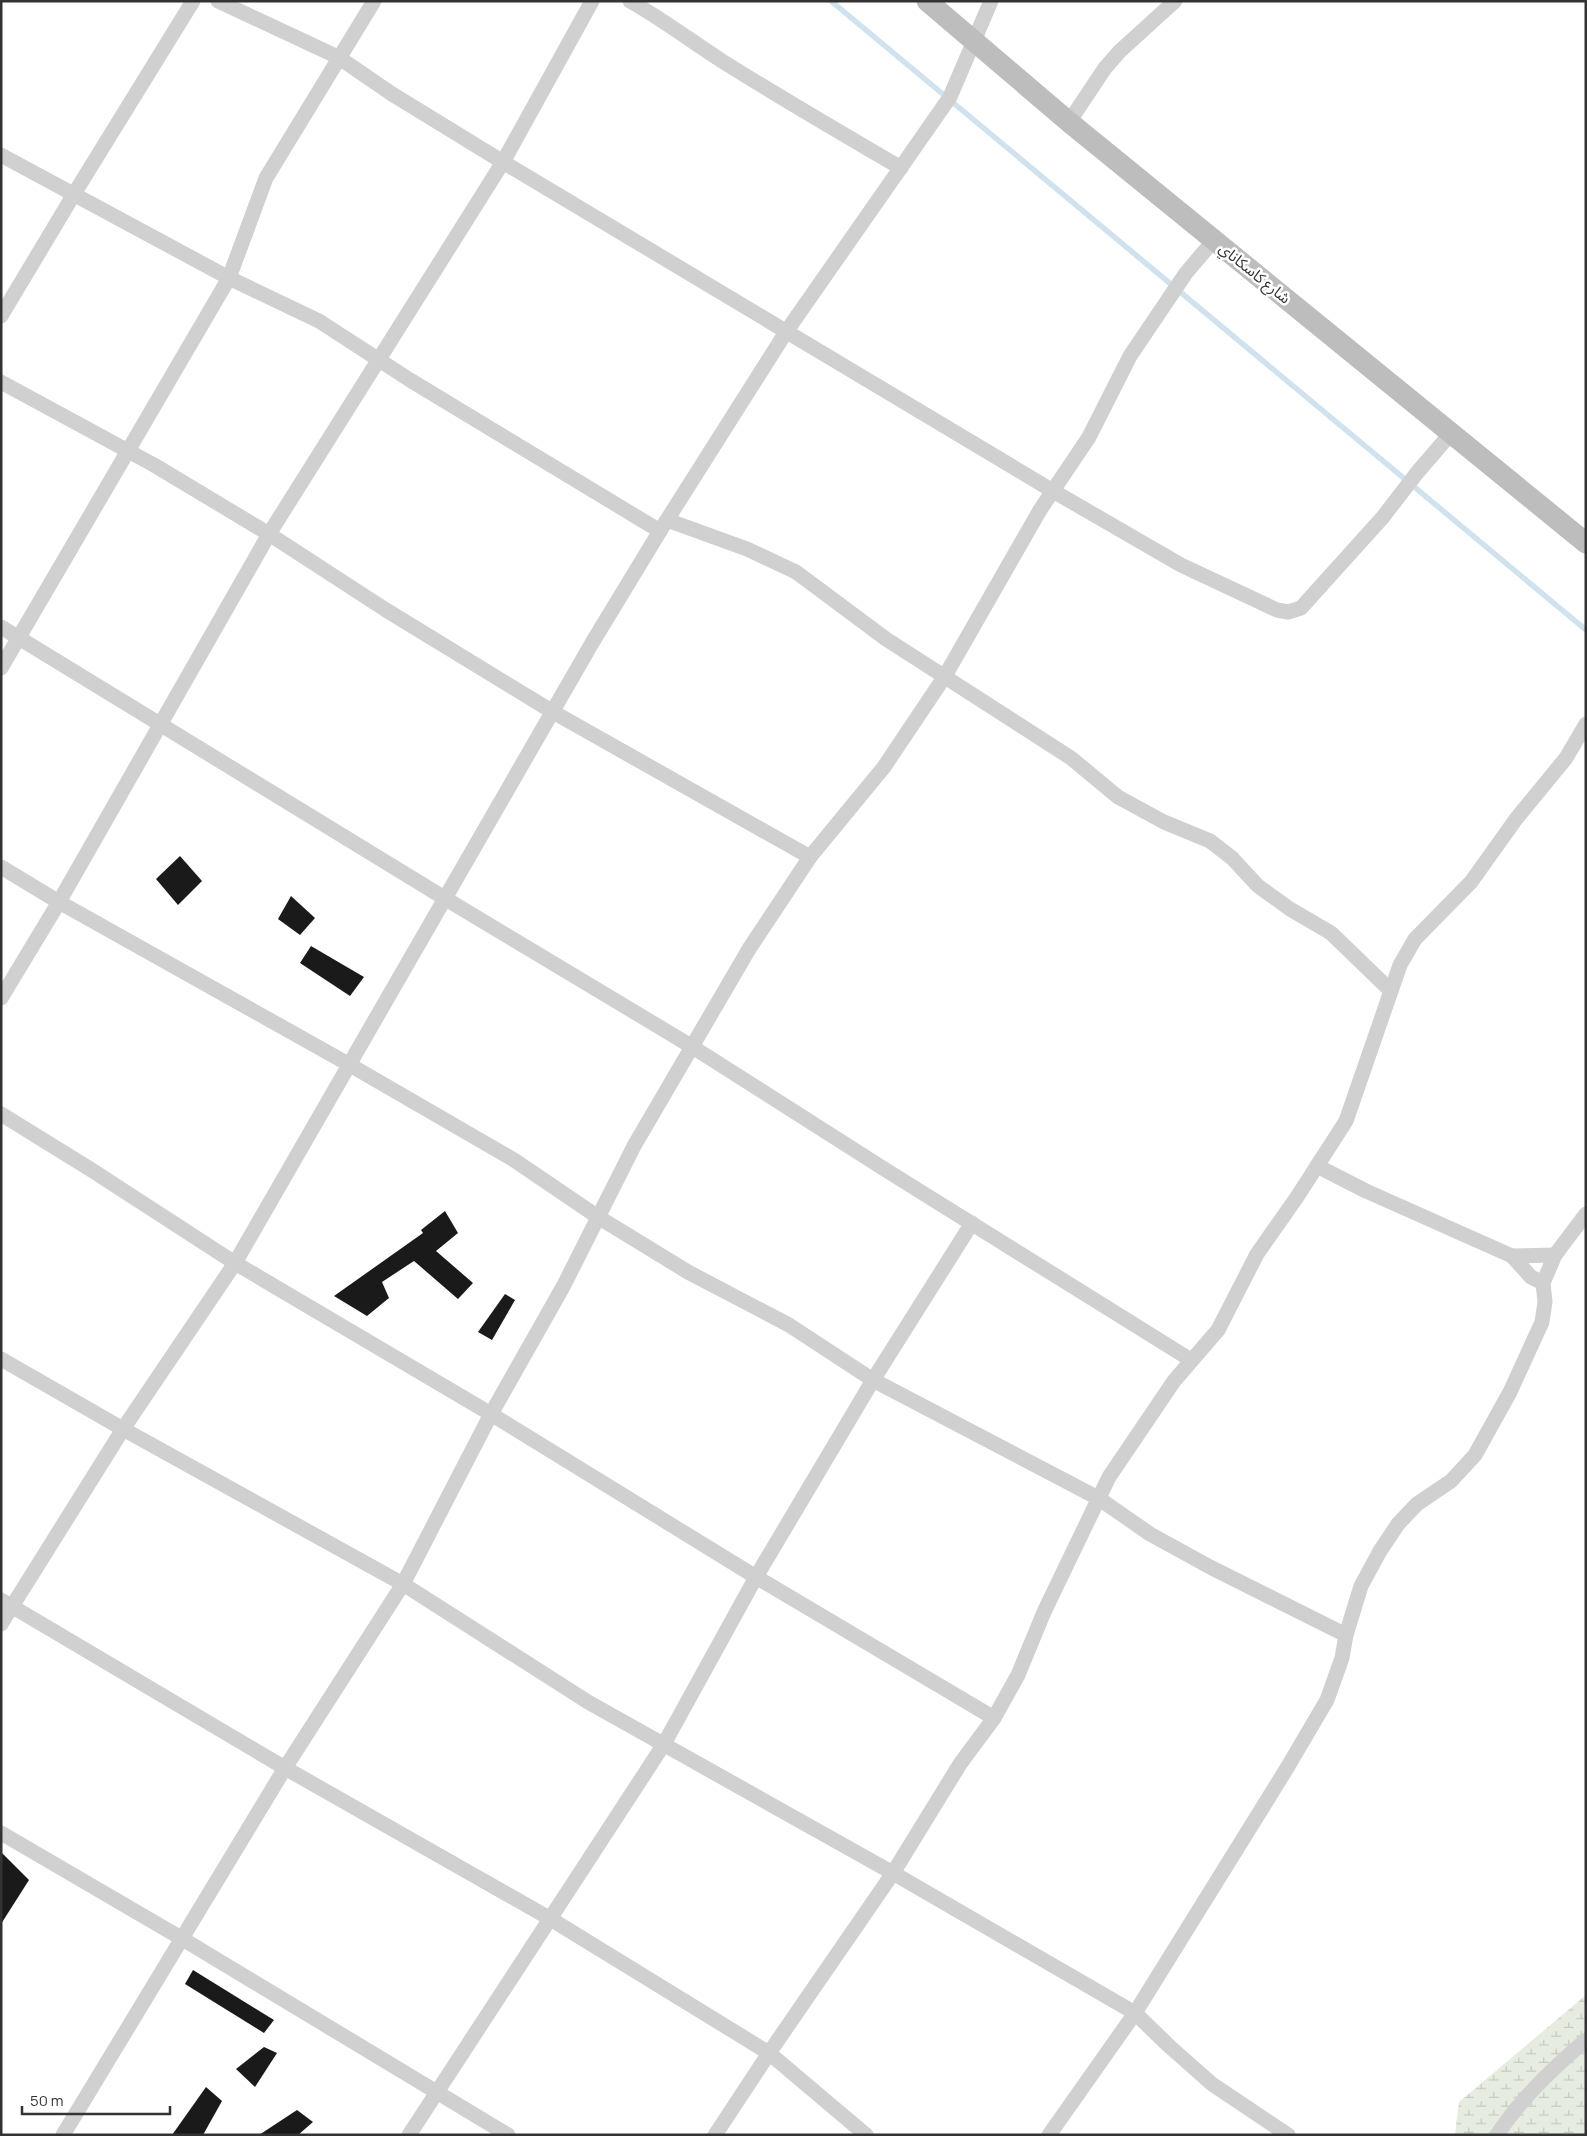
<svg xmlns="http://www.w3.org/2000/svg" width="1587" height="2136" viewBox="0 0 1587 2136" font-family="Manrope,'Noto Sans Arabic',sans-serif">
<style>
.wetland{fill:url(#wetland-marsh)}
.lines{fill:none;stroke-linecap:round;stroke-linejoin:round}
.stream{stroke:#cfe2ee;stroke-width:5.5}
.building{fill:#1a1a1a}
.street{stroke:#d0d0d0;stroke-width:15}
.secondary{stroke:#bdbdbd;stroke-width:21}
.labels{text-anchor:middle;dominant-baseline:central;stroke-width:5;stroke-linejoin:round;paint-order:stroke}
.street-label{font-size:15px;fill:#333;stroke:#fff}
</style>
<defs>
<pattern id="wetland-marsh" width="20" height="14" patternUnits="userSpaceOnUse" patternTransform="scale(1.25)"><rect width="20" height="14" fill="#e6ecdf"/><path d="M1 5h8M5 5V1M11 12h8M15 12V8" fill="none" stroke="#c6cbc0"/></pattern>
</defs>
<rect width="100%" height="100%" fill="#fff"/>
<polygon class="wetland" points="1586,1995 1586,2135 1455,2135 1459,2102"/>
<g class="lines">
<polyline class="stream" points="831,1 1586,630"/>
</g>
<g class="building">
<polygon points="180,856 202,881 178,905 156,879"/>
<polygon points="291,896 315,918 300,935 278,919"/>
<polygon points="311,946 364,977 350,996 300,963"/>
<polygon points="445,1211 458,1233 436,1251 473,1283 458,1299 414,1261 382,1282 389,1298 367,1316 334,1296 423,1233 421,1230"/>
<polygon points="505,1294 515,1300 492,1340 478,1332"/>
<polygon points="1,1852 29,1880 1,1924"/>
<polygon points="193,1970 274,2020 264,2033 185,1984"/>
<polygon points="264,2047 277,2053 255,2087 236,2069"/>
<polygon points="206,2087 222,2101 203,2135 172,2135"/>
<polygon points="297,2110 313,2122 298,2135 259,2135"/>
</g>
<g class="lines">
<g class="street">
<polyline points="218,1 338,57 392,94 503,162 1053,491 1181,565 1277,610 1288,612 1301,608 1383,517 1416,474 1452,432"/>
<path d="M 630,1 C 662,19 691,41 722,61 C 781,98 841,133 901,168"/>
<polyline points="1069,122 1105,68 1120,51 1175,1"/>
<polyline points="1,155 229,278 319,321 410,380 660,531"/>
<polyline points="1,316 74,194 193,1"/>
<polyline points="1,382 154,465 269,534 386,610 553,712 810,857"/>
<polyline points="667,520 747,549 796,572 886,639 1071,758 1118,797 1164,822 1210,841 1232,858 1258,886 1290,909 1331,933 1391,991"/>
<polyline points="1,627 446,899 691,1046 889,1172 1191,1360"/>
<polyline points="1,668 229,278 266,178 374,1"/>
<polyline points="1,867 59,902 350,1065 514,1160 598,1217 688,1272 789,1325 873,1380 1098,1498 1150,1534 1210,1567 1346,1635"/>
<polyline points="1,998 59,902 269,534 503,162 592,1"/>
<polyline points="1,1114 90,1169 235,1263 491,1414 756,1577 994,1718"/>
<polyline points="1317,1166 1366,1191 1512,1256 1531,1277 1543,1283"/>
<polyline points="1512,1256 1555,1255"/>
<polyline points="1,1359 123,1429 403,1584 588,1702 893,1873 960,1764 994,1718 1018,1675 1044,1612 1109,1477 1174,1381 1218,1330 1257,1254 1297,1197 1346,1121 1400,965 1415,939 1471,882 1516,819 1566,758 1586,724"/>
<polyline points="1,1600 285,1768 549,1918 769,2053 866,2135"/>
<polyline points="1,1624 123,1429 235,1263 592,643 660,531 786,332 950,97 991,1"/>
<polyline points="1,1833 181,1938 508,2135"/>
<polyline points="63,2135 285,1768 403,1584 491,1414 564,1285 634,1146 749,949 810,857 884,767 945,676 1040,510 1089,437 1130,356 1186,273 1214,240"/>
<polyline points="409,2135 664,1744 756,1577 873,1380 972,1223"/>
<polyline points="715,2135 769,2053 893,1873 1135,2013 1049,2135"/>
<polyline points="1288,2135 1212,2084 1169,2046 1135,2013 1287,1768 1327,1700 1342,1658 1346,1635 1361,1586 1380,1551 1398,1524 1417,1504 1451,1481 1475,1455 1510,1392 1542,1322 1545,1302 1543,1283 1555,1255 1586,1214"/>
<path d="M 1497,2135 C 1520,2099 1554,2067 1586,2040"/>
</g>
<polyline class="secondary" points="927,1 1069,122 1586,543"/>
</g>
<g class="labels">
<g class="street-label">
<text transform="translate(1255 273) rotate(39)">شارع كاسكاناي</text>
</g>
</g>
<rect width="1587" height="2136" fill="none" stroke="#333333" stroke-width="5"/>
<path d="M22 2106v8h148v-8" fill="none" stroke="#333333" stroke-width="2.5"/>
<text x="30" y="2106" font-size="15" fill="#333333" stroke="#ffffff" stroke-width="4" paint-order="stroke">50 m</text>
</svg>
